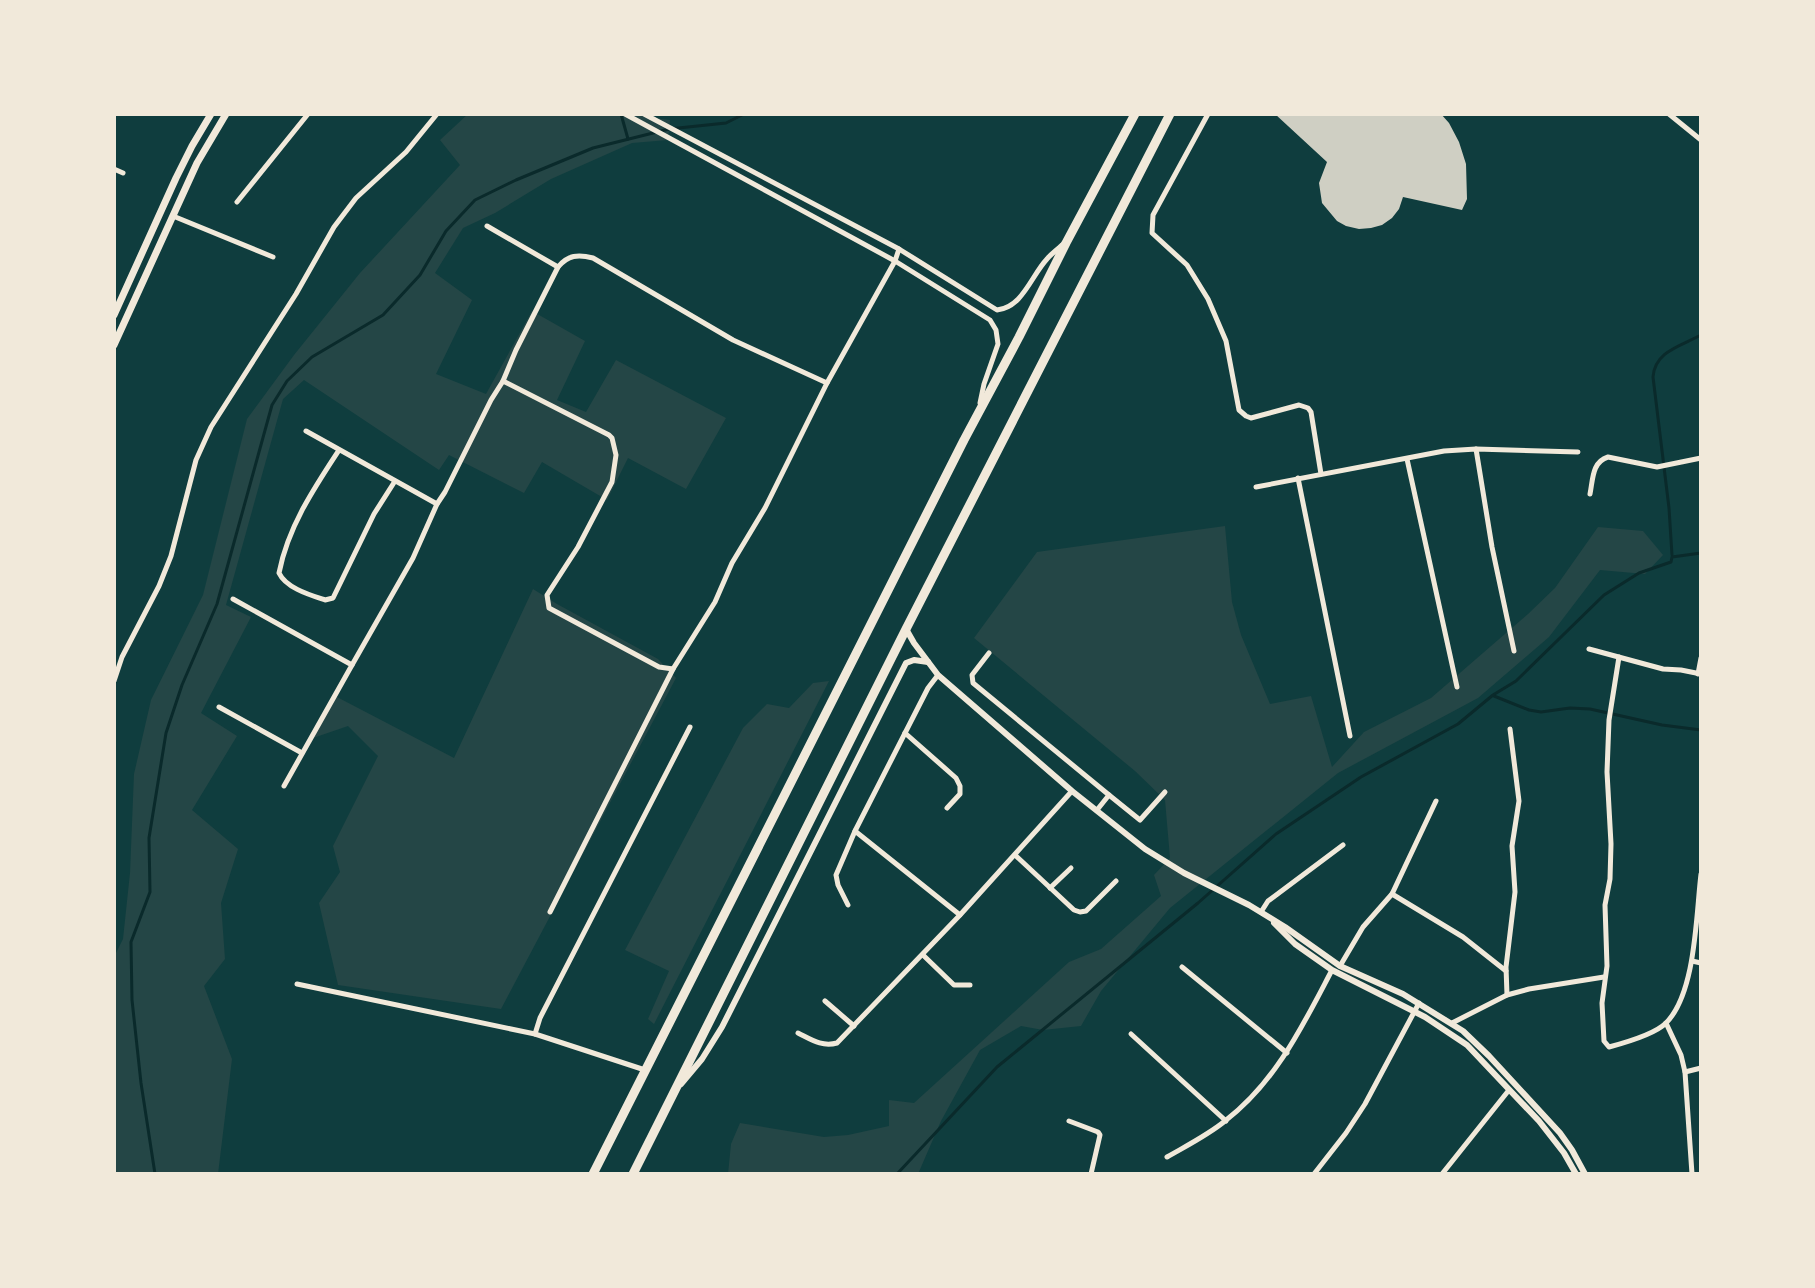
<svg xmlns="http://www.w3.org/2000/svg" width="1815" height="1288" viewBox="0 0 1815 1288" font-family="Jost,sans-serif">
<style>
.green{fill:#244646}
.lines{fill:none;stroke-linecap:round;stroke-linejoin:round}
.stream{stroke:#0a2a2b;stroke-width:3}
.building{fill:#cfcfc3}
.minor{stroke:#f1e9da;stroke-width:5}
.tertiary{stroke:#f1e9da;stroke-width:6}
.secondary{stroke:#f1e9da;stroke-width:7}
.motorway{stroke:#f1e9da;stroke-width:9}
</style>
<rect width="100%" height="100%" fill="#0f3d3e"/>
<g class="green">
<polygon points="468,114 641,114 644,117 670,120 668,140 632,143 551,179 495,213 463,228 435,273 472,300 436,374 486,394 532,311 585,341 557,400 586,412 616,360 726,418 686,489 628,458 607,500 542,462 524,493 449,455 439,470 304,380 283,399 226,605 251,617 201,713 237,736 192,810 238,849 221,903 225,959 204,986 232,1059 218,1174 114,1174 114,957 123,939 130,873 134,774 151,700 203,595 247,419 294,355 360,273 460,165 440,140"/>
<polygon points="1225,526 1232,602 1241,635 1270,704 1311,696 1332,767 1364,732 1431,698 1528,614 1555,588 1598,527 1643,531 1663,555 1645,574 1600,570 1549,637 1478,698 1338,773 1170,908 1101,991 1081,1026 1043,1030 1021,1026 980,1050 941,1121 918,1174 728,1174 731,1144 740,1123 824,1137 848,1135 889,1126 889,1100 914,1103 1069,962 1101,949 1161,896 1154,875 1170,858 1165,800 1135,771 974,638 1037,552"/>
<polygon points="533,589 557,604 658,659 676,678 501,1009 338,985 319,903 340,872 333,846 378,756 348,726 313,738 335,696 454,758"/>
<polygon points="829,681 654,1024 648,1019 669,971 625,950 743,728 767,704 789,708 813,683"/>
</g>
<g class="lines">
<g class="stream">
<polyline points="621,114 628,139"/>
<path d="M 1672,555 L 1669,508 L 1653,377 C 1655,351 1681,346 1701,335"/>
<polyline points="1494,696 1529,710 1541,712 1570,708 1590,709 1662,725 1701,730"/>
<polyline points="155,1174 141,1083 132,1000 131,942 150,892 149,838 166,733 182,685 217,604 272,405 287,381 312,357 383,315 420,275 446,231 475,200 516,180 593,148 669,129 726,123 744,114"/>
<polyline points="897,1174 997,1067 1198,903 1276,834 1361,777 1458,724 1493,695 1516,681 1604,595 1639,573 1671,562 1672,557 1701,553"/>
</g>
</g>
<polygon class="building" points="1275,114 1441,114 1449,123 1459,142 1466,164 1467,199 1462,210 1403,197 1399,209 1392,218 1382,225 1371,228 1359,229 1346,226 1337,221 1322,203 1319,183 1327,162"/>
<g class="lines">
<g class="minor">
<polyline points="625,114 895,261 990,320 996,330 998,344 984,384 980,403"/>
<path d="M 644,114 L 899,249 L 997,310 C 1023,307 1031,276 1047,259 C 1051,254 1057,250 1062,245"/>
<polyline points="1208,114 1153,215 1152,233 1187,265 1208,299 1226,341 1239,410 1246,416 1251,418 1299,405 1308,408 1311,412 1321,474"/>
<polyline points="1669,114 1701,140"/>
<polyline points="114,169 123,173"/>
<polyline points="237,202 308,114"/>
<polyline points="173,216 273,257"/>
<polyline points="487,226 558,267"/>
<polyline points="503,381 609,435 612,438 616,455 612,482 578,547 547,595 549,608 659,667 673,669 715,602 732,563 765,508 827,383 895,261 899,249"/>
<polyline points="306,431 437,504"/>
<polyline points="1476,449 1492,547 1514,651"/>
<path d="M 339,450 C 314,488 288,527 279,573 C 286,588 310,595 325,600 L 333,598 L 374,514 L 395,481"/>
<polyline points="1407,459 1457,687"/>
<polyline points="1298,478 1350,736"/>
<polyline points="1256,487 1444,451 1476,449 1578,452"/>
<path d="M 1590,494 C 1593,479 1592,462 1608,457 L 1657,467 L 1701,458"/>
<polyline points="233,599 352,665 284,786"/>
<polyline points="1589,649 1663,669 1681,670 1701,674"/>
<polyline points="989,653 972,675 973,683 1109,795 1097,810"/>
<path d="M 1619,657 L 1609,720 L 1607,772 L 1611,844 L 1610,879 L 1605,905 L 1607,966 L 1602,1003 L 1604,1041 L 1609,1047 C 1624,1043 1655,1034 1666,1023 C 1696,993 1696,915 1701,874"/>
<path d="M 352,665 L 413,558 L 437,504 L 445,492 L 491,400 L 503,381 L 516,350 L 558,267 C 568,255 578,254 593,258 L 733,340 L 827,383"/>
<polyline points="1698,674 1701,658"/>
<polyline points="114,681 122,657 159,586 171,556 196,460 211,427 296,294 334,227 356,198 406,152 437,114"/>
<polyline points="219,707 302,753"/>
<polyline points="905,733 956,778 960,786 960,794 947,808"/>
<polyline points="1109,795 1140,820 1165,792"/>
<polyline points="855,831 960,915"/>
<polyline points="1015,855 1074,910 1080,912 1086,911 1116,881"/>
<polyline points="1050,888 1071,868"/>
<polyline points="1392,894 1463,937 1506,971"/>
<polyline points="848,905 838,885 836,875 855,831 928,688 938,675"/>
<polyline points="550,912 673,669"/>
<polyline points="1261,912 1268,901 1343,845"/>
<polyline points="923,955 954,985 970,985"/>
<polyline points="1692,961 1701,963"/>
<polyline points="1340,966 1363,927 1392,894 1436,801"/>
<polyline points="1182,967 1287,1053"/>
<polyline points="297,984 535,1034 645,1070"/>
<polyline points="1507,995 1506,967 1515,892 1512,846 1519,801 1510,729"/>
<polyline points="825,1001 854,1026"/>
<polyline points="1452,1023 1507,995 1529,989 1604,977"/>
<polyline points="1666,1023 1681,1055 1685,1072 1692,1174"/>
<path d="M 798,1033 C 812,1040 822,1047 837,1043 L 960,915 L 1072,791"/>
<polyline points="535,1034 540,1018 690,727"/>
<polyline points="1131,1034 1226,1121"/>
<polyline points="1685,1072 1701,1068"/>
<polyline points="1069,1121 1098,1132 1100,1135 1091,1174"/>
<path d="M 1167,1157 C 1186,1146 1208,1135 1225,1121 C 1276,1082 1303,1025 1332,970"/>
<polyline points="1314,1174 1346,1133 1365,1104 1419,1003"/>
<polyline points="1442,1174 1509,1090"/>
</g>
<g class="tertiary">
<polyline points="906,629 914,643 938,675 1072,791 1145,849 1184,873 1249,905 1285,927 1340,966 1403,994 1463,1031 1489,1056 1560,1133 1572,1150 1585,1174"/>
<polyline points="1274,923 1295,944 1332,970 1425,1017 1467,1045 1539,1121 1564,1153 1576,1174"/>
<polyline points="681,1084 702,1059 722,1027 906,663 914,660 928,662"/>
</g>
<g class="secondary">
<polyline points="114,315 176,178 192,146 211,114"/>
<polyline points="114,345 197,163 226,114"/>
</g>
<g class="motorway">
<polyline points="593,1174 964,440 1019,337 1066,243 1135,114"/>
<polyline points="633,1174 906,629 1170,114"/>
</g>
</g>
<rect width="1815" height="1288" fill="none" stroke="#f1e9da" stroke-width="232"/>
</svg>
